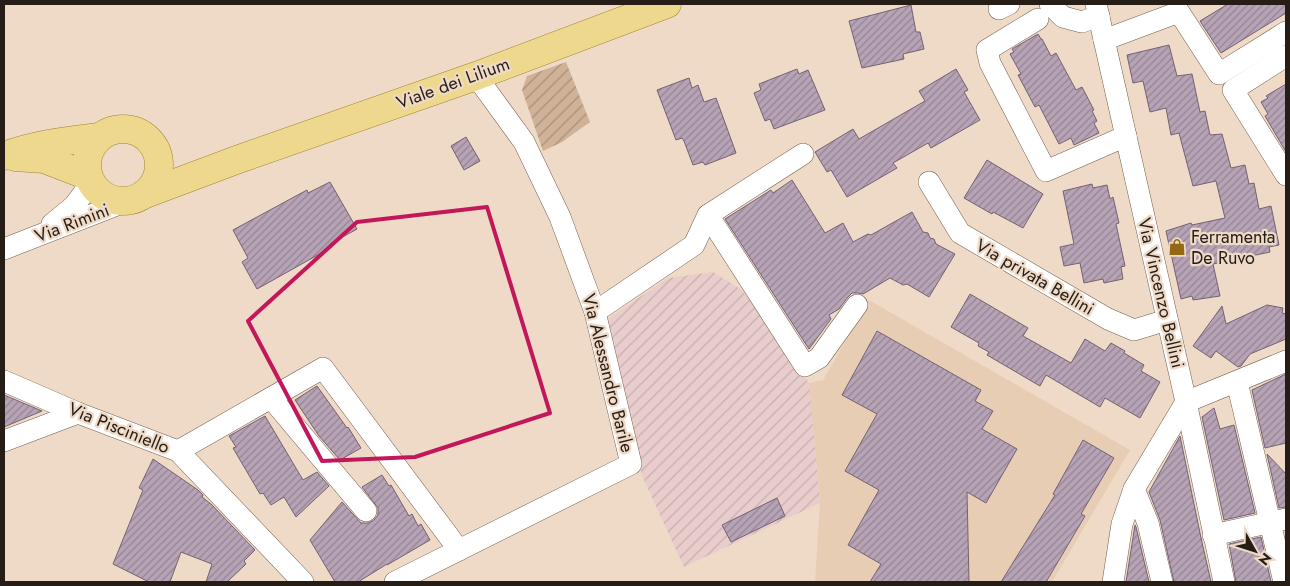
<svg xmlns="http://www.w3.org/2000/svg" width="1290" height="586" viewBox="0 0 1290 586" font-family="Jost,sans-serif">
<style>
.built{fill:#e8cdb5}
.industrial{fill:url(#industrial-furrows)}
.garden{fill:url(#garden-furrows)}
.building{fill:url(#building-hatch);stroke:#746173}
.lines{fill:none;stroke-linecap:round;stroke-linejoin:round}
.minor-casing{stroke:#73604f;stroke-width:22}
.major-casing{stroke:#9f8633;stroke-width:29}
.minor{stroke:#fff;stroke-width:21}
.major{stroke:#edd88e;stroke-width:28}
.marked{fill:none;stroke:#c2185b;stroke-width:4;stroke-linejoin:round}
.labels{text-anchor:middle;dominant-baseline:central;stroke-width:4.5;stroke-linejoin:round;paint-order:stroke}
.street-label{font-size:18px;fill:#251d16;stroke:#efdac7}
.poi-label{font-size:18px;fill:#251d16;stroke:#efdac7;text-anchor:start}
</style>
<defs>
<pattern id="industrial-furrows" width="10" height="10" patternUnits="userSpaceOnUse" patternTransform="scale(1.25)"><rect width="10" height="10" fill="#e8cdcc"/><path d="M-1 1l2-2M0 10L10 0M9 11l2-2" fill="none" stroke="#c7b0ae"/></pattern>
<pattern id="garden-furrows" width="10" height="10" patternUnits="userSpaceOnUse" patternTransform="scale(1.25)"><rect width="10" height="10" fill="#cfb297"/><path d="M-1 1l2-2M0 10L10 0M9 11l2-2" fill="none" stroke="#a8907a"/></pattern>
<pattern id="building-hatch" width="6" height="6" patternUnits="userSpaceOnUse" patternTransform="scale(1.25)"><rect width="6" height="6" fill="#b7a3b6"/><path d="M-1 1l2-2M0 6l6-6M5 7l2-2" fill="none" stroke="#958493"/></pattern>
</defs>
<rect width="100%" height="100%" fill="#efdac7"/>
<polygon class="built" points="869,300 1130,450 1052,582 815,582 820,503 809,383 823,380"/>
<polygon class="industrial" points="713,272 742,290 809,383 820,503 684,567 642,476 606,320 668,278"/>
<polygon class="garden" points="566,62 590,122 562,142 543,151 522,90 527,76"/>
<g class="building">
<polygon points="1228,4 1286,4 1286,13 1221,53 1200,21"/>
<polygon points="911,5 916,32 920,32 924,49 903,54 904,59 862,68 849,21"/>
<polygon points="1038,34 1041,39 1042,39 1051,56 1056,53 1076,90 1082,87 1094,110 1092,111 1097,121 1094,123 1099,133 1074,145 1071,138 1059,144 1039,105 1035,107 1018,75 1021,74 1010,54 1014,52 1012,49"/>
<polygon points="1169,45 1177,76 1192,74 1200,112 1205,111 1210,135 1222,134 1231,168 1245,165 1249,184 1254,183 1259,209 1271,206 1279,245 1269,247 1270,252 1213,264 1220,296 1193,300 1192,296 1181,299 1166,231 1191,223 1192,225 1225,218 1216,181 1193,186 1179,133 1171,135 1166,108 1150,112 1143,81 1133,83 1127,55"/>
<polygon points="797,69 799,74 808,70 825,110 774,129 770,119 765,121 754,93 761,90 759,84"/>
<polygon points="956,69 968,90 964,92 980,120 931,148 928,143 893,163 897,168 847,197 831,170 827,172 815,152 853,129 859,139 925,101 919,91"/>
<polygon points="689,78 692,88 698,85 704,102 716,98 736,153 705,165 703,162 693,165 684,141 682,138 676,140 657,90"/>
<polygon points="1286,84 1286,152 1265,116 1268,114 1261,102 1268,98 1266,96"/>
<polygon points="466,137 480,161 464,170 451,146"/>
<polygon points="987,160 1043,194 1023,228 993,212 992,214 964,198"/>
<polygon points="792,180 825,233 843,223 853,242 868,234 871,235 912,212 923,232 928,233 930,238 934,239 936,244 955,254 929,297 907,284 903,285 890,278 863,294 858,293 852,293 847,298 839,309 829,315 831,319 809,349 725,219 771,190 773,193"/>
<polygon points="330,182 357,229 330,244 332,247 257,289 242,262 248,258 233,230 307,190 308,193"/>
<polygon points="1092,184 1093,188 1107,185 1110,199 1113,197 1119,223 1116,224 1125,266 1121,267 1123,279 1104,283 1103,279 1084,283 1080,263 1064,266 1060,247 1074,244 1063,191"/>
<polygon points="970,294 1028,328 1023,336 1071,363 1085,339 1105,351 1111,343 1125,351 1124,353 1144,365 1141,371 1160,382 1140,418 1105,398 1100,407 1046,375 1040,386 987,355 989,352 978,346 979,343 951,327"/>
<polygon points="1267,305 1283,308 1282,313 1286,314 1286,339 1250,354 1241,366 1238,367 1216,351 1211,358 1193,346 1222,306 1226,324"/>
<polygon points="877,331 981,390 975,401 993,411 982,429 1017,449 986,503 967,492 969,582 870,582 881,564 848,545 879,490 845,471 877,414 842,395"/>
<polygon points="1286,374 1286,443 1265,448 1252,390"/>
<polygon points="317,386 347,428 348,427 361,448 340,460 319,436 295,400"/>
<polygon points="4,395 42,411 4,427"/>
<polygon points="1214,408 1220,429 1234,425 1255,513 1224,520 1202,417"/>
<polygon points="265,416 303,480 317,472 329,486 296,517 284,497 271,505 263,493 260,494 233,448 236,447 229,436"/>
<polygon points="1180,436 1201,538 1211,582 1174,582 1160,520 1149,492"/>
<polygon points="1083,440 1114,458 1081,514 1085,516 1046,582 1001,582 1055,495 1053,494"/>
<polygon points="1267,454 1286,474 1286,507 1279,508"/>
<polygon points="153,459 198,490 203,495 202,497 211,504 255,550 244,561 246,564 227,582 206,582 212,564 181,552 170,582 149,582 113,564 143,490 139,488"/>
<polygon points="382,475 389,486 391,485 409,516 412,514 418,526 421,524 430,540 387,565 387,564 358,582 335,582 310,540 342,502 361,523 369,523 374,520 378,515 378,508 362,487"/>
<polygon points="777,498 785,516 731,542 722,525"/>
<polygon points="1135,525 1136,527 1149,582 1126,582"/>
<polygon points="1261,537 1271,582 1236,582 1229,544"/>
</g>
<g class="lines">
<g class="minor-casing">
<g id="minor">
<polyline points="1050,4 1063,17 1082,22 1099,16"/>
<polyline points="1096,4 1186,402 1224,582"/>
<polyline points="999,9 1009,4"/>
<polyline points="1038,19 987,50 990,63 1046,171 1126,136"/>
<polyline points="1104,40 1179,12 1219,74 1286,32"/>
<polyline points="1286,56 1233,90 1286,175"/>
<polyline points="929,182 960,233 1108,319 1134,330 1167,320"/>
<polyline points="708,215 803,154"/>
<polyline points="52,224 74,206 91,183"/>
<polyline points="4,249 127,201"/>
<polyline points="595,312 694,245 708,215 805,366 819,358 857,305"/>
<polyline points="4,381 78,413 178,451 303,582"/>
<polyline points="1237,382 1284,582"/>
<polyline points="271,398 366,511"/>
<polyline points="4,441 78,413"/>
<polyline points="178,451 323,368 459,550"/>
<polyline points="1134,489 1148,523 1162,582"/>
<polyline points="1213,535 1286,519"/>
<polyline points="395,582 631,464 595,312 560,217 524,142 476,76"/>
<polyline points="1113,582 1122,524 1134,489 1186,402 1286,361"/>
</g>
</g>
<g class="major-casing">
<g id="major">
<circle cx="123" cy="165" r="36"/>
<path d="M 4,156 C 35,144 66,141 99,137"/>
<polyline points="15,157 44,159 88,176"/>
<polyline points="143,195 239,159 476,76 667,4"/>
</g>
</g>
<use href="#minor" class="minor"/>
<use href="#major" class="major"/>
</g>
<path class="marked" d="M 487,207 L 550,413 L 415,457 L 322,461 L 248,321 L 357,222 Z"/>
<defs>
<g id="shop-bare" transform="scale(1.35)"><path d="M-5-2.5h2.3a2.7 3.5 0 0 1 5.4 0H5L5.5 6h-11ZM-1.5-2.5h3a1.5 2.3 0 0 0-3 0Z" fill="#936912" stroke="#efdac7" stroke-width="2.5" paint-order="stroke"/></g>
</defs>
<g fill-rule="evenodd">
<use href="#shop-bare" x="1177" y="247"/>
</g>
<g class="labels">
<g class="street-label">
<text transform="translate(453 83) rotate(-20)">Viale dei Lilium</text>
<text transform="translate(72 223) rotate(-21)">Via Rimini</text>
<text transform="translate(1035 277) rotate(30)">Via privata Bellini</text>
<text transform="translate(1161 293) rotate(77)">Via Vincenzo Bellini</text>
<text transform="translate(608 373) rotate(76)">Via Alessandro Barile</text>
<text transform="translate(119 428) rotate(22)">Via Pisciniello</text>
</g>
<g class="poi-label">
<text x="1191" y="237">Ferramenta<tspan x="1191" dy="21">De Ruvo</tspan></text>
</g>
</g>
<rect width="1290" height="586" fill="none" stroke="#251d16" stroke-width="10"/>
<g transform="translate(1255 551) rotate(129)" stroke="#efdac7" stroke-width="4" paint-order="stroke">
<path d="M0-4L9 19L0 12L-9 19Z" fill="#251d16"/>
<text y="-8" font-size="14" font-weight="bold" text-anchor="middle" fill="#251d16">N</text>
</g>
</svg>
